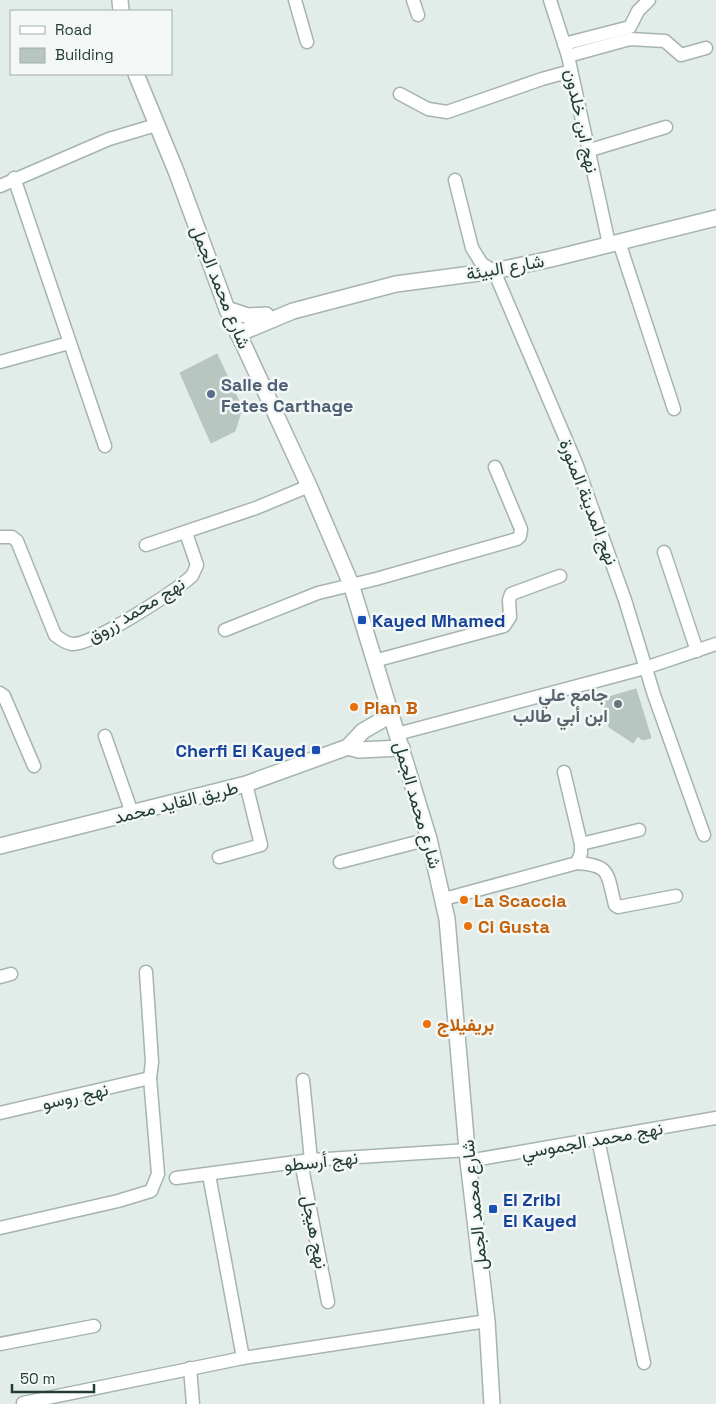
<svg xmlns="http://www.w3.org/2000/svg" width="716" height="1404" viewBox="0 0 716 1404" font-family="'Space Grotesk',Vazirmatn,sans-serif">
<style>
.building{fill:#b8c6c1;stroke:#b5c5bf}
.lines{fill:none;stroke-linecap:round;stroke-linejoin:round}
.minor-casing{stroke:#a5b4af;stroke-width:15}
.tertiary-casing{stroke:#a5b4af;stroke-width:18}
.minor{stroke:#fff;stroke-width:12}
.tertiary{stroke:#fff;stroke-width:15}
.service-dot{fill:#5c6f8a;stroke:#f3f8f6;stroke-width:2}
.transit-dot{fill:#1a4fb4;stroke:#f3f8f6;stroke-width:2}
.worship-dot{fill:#6b7280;stroke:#f3f8f6;stroke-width:2}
.food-dot{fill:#e8710a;stroke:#f3f8f6;stroke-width:2}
.labels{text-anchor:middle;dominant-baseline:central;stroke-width:5;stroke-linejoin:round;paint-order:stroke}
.street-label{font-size:18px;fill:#233c36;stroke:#f3f8f6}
.service-label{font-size:18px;font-weight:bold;fill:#4e5e75;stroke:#f3f8f6;text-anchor:start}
.transit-label{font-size:18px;font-weight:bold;fill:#164399;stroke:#f3f8f6;text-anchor:start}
.worship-label{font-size:18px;font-weight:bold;fill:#5b616d;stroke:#f3f8f6;text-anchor:end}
.food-label{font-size:18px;font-weight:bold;fill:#c56008;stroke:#f3f8f6;text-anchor:start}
</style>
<rect width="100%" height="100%" fill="#e2ece8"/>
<g class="building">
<polygon points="217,354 242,408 235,431 211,443 180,373"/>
<polygon points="636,689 651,738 642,740 638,736 633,743 609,727 602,699"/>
</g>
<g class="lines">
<g class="minor-casing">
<g id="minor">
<polyline points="295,0 307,42"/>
<polyline points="413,0 418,15"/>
<polyline points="550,0 568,56 609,244"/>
<polyline points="564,44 630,27 638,11 649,0"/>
<polyline points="568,56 630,39 665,41 681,55 706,48"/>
<polyline points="400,94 428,109 447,112 542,79 571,71"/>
<polyline points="587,151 666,127"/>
<polyline points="14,178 105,446"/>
<polyline points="455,180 472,248 482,264 494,271 576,463 625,600 654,695 704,835"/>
<polyline points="0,186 109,139 156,125"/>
<polyline points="619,242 674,409"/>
<polyline points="0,362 69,343"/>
<path d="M 0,537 L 12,537 L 17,541 L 55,635 C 60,639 65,643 72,644 C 92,646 175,591 192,576 L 197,565 L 186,533"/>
<polyline points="146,545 256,508 309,486"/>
<polyline points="664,552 697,651"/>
<polyline points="225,630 318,593 376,579 517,539 520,536 521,529 495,467"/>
<polyline points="374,661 504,626 510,617 509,600 511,594 560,576"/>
<polyline points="0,693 4,696 34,766"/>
<polyline points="397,734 645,668 716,644"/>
<polyline points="105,736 132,813"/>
<polyline points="581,844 639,830"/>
<polyline points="219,857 261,845 246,784"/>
<polyline points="340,862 429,839"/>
<path d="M 577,863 C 612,865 607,875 615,905 L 618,907 L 676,896"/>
<polyline points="444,899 577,863 581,853 581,844 564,772"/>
<polyline points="0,977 11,974"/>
<polyline points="303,1080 311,1160"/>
<polyline points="0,1113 150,1078"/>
<polyline points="598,1139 644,1363"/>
<polyline points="468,1161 716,1118"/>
<polyline points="301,1162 328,1302"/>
<polyline points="209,1175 243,1358"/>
<polyline points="176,1178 311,1160 468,1150"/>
<polyline points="0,1228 118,1201 151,1191 158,1174 150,1078 152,1062 146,972"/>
<polyline points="0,1344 94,1326"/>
<polyline points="190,1368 193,1404"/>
<polyline points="23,1403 243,1358 487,1321"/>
</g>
</g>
<g class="tertiary-casing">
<g id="tertiary">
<polyline points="120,0 121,11"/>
<polyline points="136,74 176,171 227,309 309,486 351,584 429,839 447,919 468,1161 487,1321 492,1404"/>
<polyline points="227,309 248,316 266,315"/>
<polyline points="238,334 293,311 396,284 494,271 551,259 716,218"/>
<polyline points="348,747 359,750 402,748"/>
<polyline points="0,846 246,784 348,747 363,731 382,720 390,712"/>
</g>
</g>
<use href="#minor" class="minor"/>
<use href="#tertiary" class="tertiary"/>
</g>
<circle class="service-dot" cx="211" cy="394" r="5"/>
<g class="transit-dot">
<rect x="357" y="615" width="10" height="10" rx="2.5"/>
<rect x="311" y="745" width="10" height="10" rx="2.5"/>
<rect x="488" y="1204" width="10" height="10" rx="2.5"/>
</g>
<circle class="worship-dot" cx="618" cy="704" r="5"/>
<g class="food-dot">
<circle cx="354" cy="707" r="5"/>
<circle cx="464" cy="900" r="5"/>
<circle cx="468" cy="926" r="5"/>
<circle cx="427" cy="1024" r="5"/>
</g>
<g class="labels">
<g class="street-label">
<text transform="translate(582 121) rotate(78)">نهج ابن خلدون</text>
<text transform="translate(505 267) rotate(-10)">شارع البيئة</text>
<text transform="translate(221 287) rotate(68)">شارع محمد الجمل</text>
<text transform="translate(589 502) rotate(69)">نهج المدينة المنورة</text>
<text transform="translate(136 610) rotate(-31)">نهج محمد زروق</text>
<text transform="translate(176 802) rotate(-14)">طريق القايد محمد</text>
<text transform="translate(418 805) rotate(74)">شارع محمد الجمل</text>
<text transform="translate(75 1096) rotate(-13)">نهج روسو</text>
<text transform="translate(592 1140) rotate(-10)">نهج محمد الجموسي</text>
<text transform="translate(321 1161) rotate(-6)">نهج أرسطو</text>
<text transform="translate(474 1205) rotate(-96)">شارع محمد الجمل</text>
<text transform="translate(315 1232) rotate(79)">نهج هيجل</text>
</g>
<g class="service-label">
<text x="221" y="384">Salle de<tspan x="221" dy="21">Fetes Carthage</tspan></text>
</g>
<g class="transit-label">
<text x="372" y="620">Kayed Mhamed</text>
<text x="306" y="750" text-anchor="end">Cherfi El Kayed</text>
<text x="503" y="1199">El Zribi<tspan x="503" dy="21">El Kayed</tspan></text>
</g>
<g class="worship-label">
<text x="608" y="694">جامع علي<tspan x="608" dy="21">ابن أبي طالب</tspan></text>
</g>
<g class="food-label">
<text x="364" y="707">Plan B</text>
<text x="474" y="900">La Scaccia</text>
<text x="478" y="926">Ci Gusta</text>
<text x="437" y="1024">بريفيلاج</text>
</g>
</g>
<rect x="10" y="10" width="162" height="65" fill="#f3f8f6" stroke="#a0ada9"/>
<rect x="20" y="26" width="25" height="8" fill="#ffffff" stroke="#a0ada9"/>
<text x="55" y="35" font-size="15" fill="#233c36">Road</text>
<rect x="20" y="48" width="25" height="15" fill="#b8c6c1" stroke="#a0ada9"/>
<text x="55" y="60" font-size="15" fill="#233c36">Building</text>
<path d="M12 1384v8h82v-8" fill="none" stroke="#233c36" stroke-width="2.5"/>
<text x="20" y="1384" font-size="15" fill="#233c36" stroke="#f3f8f6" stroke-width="4" paint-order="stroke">50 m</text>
</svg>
